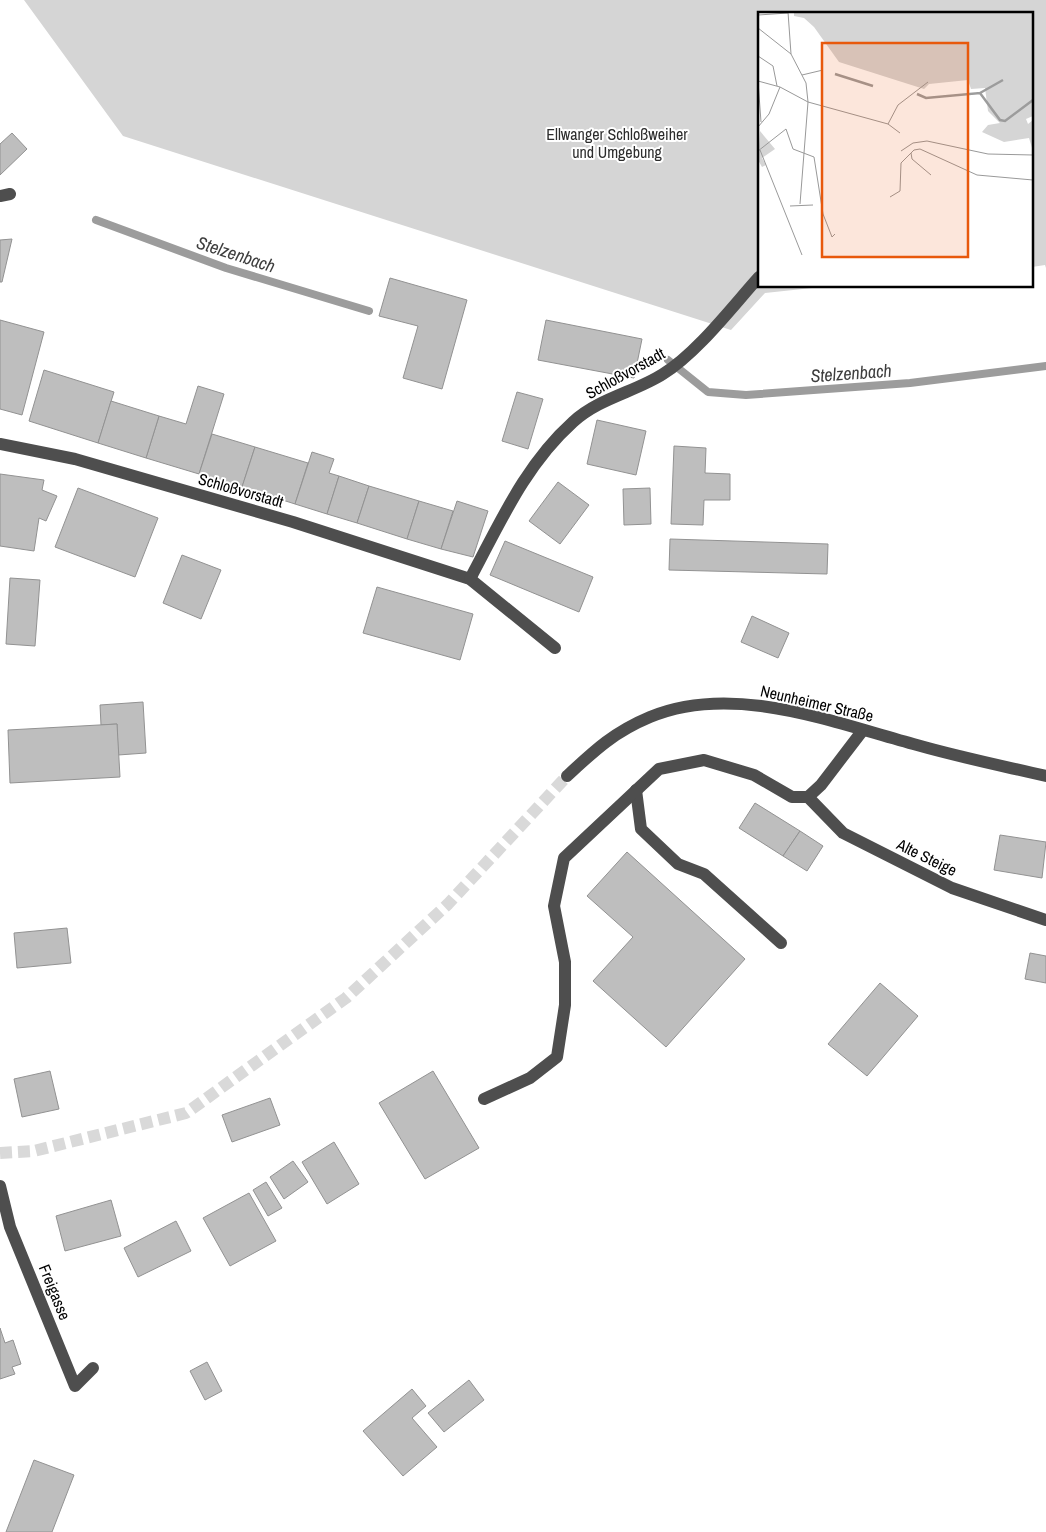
<svg xmlns="http://www.w3.org/2000/svg" width="1046" height="1532" viewBox="0 0 1046 1532" font-family="'Archivo Narrow',sans-serif">
<style>
.green{fill:#d5d5d5}
.lines{fill:none;stroke-linecap:round;stroke-linejoin:round}
.stream{stroke:#9c9c9c;stroke-width:8}
.building{fill:#bebebe;stroke:#929292}
.minor-tunnel{stroke:#d9d9d9;stroke-width:12;stroke-dasharray:12 6;stroke-linecap:butt}
.minor{stroke:#4e4e4e;stroke-width:12}
.labels{text-anchor:middle;dominant-baseline:central;stroke-width:4;stroke-linejoin:round;paint-order:stroke}
.park-label{font-size:16px;fill:#2c2c2c;stroke:#fff}
.street-label{font-size:16px;fill:#000;stroke:#fff}
.water-label{font-size:18px;font-style:italic;fill:#3d3d3d;stroke:#fff}
.inset-river{fill:none;stroke:#9c9c9c;stroke-width:2.5}
.inset-road{fill:none;stroke:#999;stroke-width:1}
.view{fill:#e8590c;fill-opacity:0.15;stroke:#e8590c;stroke-width:2.5}
.inset-edge{fill:none;stroke:#000;stroke-width:2.5}
</style>
<rect width="100%" height="100%" fill="#fff"/>
<polygon class="green" points="24,0 1046,0 1046,268 1045,265 1032,267 1032,14 760,14 760,286 831,286 765,293 731,330 123,136"/>
<g class="lines">
<g class="stream">
<polyline points="96,220 226,268 369,311"/>
<polyline points="668,360 708,392 746,395 910,383 1046,366"/>
</g>
</g>
<g class="building">
<polygon points="12,133 27,149 0,175 0,144"/>
<polygon points="12,239 2,282 0,282 0,240"/>
<polygon points="390,278 467,300 442,389 403,378 418,326 379,316"/>
<polygon points="0,320 44,332 22,415 0,409"/>
<polygon points="546,320 642,339 634,378 538,360"/>
<polygon points="44,370 114,392 98,443 29,421"/>
<polygon points="198,386 224,394 199,474 146,458 159,416 186,424"/>
<polygon points="517,392 543,399 528,449 502,441"/>
<polygon points="111,401 159,416 146,458 98,443"/>
<polygon points="597,420 646,431 636,475 587,464"/>
<polygon points="212,434 255,447 242,487 199,474"/>
<polygon points="674,446 706,448 705,473 730,474 730,500 704,500 703,525 671,524"/>
<polygon points="255,447 308,463 295,504 242,487"/>
<polygon points="312,452 334,459 329,473 339,476 327,514 295,504"/>
<polygon points="0,474 44,480 42,490 57,496 46,521 39,518 34,551 0,546"/>
<polygon points="339,476 369,486 357,523 327,514"/>
<polygon points="558,482 589,505 560,544 529,521"/>
<polygon points="369,486 419,501 407,539 357,523"/>
<polygon points="78,488 158,518 135,577 55,547"/>
<polygon points="650,488 651,524 624,525 623,489"/>
<polygon points="419,501 453,511 441,549 407,539"/>
<polygon points="457,501 488,511 473,557 441,549"/>
<polygon points="670,539 828,544 827,574 669,570"/>
<polygon points="505,541 593,577 579,612 490,575"/>
<polygon points="182,555 221,570 201,619 163,603"/>
<polygon points="10,578 40,580 35,646 6,644"/>
<polygon points="377,587 473,614 460,660 363,633"/>
<polygon points="752,616 789,633 778,658 741,642"/>
<polygon points="143,702 146,753 118,755 117,724 101,725 100,705"/>
<polygon points="117,724 120,777 10,783 8,730"/>
<polygon points="755,803 800,831 783,856 739,828"/>
<polygon points="800,831 823,846 807,871 783,856"/>
<polygon points="1000,835 1046,842 1042,878 994,870"/>
<polygon points="627,852 745,959 666,1047 593,981 633,937 587,896"/>
<polygon points="67,928 71,963 17,968 14,933"/>
<polygon points="1030,953 1046,956 1046,983 1025,979"/>
<polygon points="880,983 918,1016 867,1076 828,1044"/>
<polygon points="50,1071 59,1109 22,1117 14,1079"/>
<polygon points="433,1071 479,1148 425,1179 379,1103"/>
<polygon points="270,1098 280,1125 232,1142 222,1115"/>
<polygon points="334,1142 359,1184 327,1204 302,1162"/>
<polygon points="293,1161 308,1182 284,1199 270,1177"/>
<polygon points="266,1182 282,1208 268,1216 253,1190"/>
<polygon points="249,1193 276,1241 230,1266 203,1218"/>
<polygon points="111,1200 121,1236 65,1251 56,1216"/>
<polygon points="176,1221 191,1251 138,1277 124,1248"/>
<polygon points="0,1328 5,1343 13,1340 21,1364 12,1367 15,1374 0,1379"/>
<polygon points="207,1362 222,1391 205,1400 190,1371"/>
<polygon points="469,1380 484,1400 444,1432 428,1413"/>
<polygon points="412,1389 426,1406 412,1418 437,1447 403,1476 363,1431"/>
<polygon points="34,1460 74,1475 52,1532 6,1532"/>
</g>
<g class="lines">
<polyline class="minor-tunnel" points="0,1153 34,1151 186,1113 346,998 448,904 567,776"/>
<g class="minor">
<polyline points="0,196 10,194"/>
<polyline points="0,444 75,459 293,522 470,579 555,648"/>
<path d="M 470,579 C 500,523 525,465 573,422 C 599,398 635,392 663,374 C 697,353 732,307 759,277"/>
<path d="M 567,776 C 595,750 614,732 650,717 C 734,682 834,723 917,745 C 959,757 1003,766 1046,776"/>
<polyline points="636,790 641,829 678,864 704,874 781,943"/>
<polyline points="808,797 843,833 952,888 1046,920"/>
<polyline points="484,1099 530,1078 557,1057 565,1005 565,962 554,906 564,858 659,769 704,760 754,775 792,797 808,797 821,785 863,730"/>
<polyline points="0,1186 10,1227 75,1386 93,1368"/>
</g>
</g>
<g class="labels">
<g class="park-label">
<text x="617" y="134">Ellwanger Schloßweiher<tspan x="617" dy="18">und Umgebung</tspan></text>
</g>
<g class="street-label">
<text transform="translate(625 373) rotate(-29)">Schloßvorstadt</text>
<text transform="translate(241 490) rotate(16)">Schloßvorstadt</text>
<text transform="translate(817 703) rotate(13)">Neunheimer Straße</text>
<text transform="translate(927 857) rotate(26)">Alte Steige</text>
<text transform="translate(55 1292) rotate(68)">Freigasse</text>
</g>
<g class="water-label">
<text transform="translate(236 254) rotate(18)">Stelzenbach</text>
<text transform="translate(851 373) rotate(-4)">Stelzenbach</text>
</g>
</g>
<g transform="translate(758 12)">
<rect width="275" height="275" fill="#fff"/>
<path d="M 36,0 L 275,0 L 275,104 L 268,107 L 270,112 L 275,108 L 275,139 L 271,126 L 246,130 L 224,120 L 230,113 L 242,111 L 230,99 L 227,76 L 213,77 L 210,68 L 171,72 L 166,77 L 81,50 L 56,15 L 46,6 L 36,4 ZM 2,119 L 17,137 L 4,146 L 8,153 L 4,155 L 0,148 Z" fill="#d5d5d5"/>
<path class="inset-river" d="M 77,62 L 115,74M 222,81 L 245,68M 159,82 L 168,86 L 222,81 L 242,108 L 247,109 L 275,88"/>
<path class="inset-road" d="M 30,0 L 33,42 L 48,71 L 50,90 L 42,192M 0,3 L 30,1M 0,16 L 33,42M 0,44 L 15,54 L 19,74M 44,63 L 65,58M 0,69 L 22,75 L 50,90 L 130,112 L 142,121M 0,69 L 3,110M 130,112 L 140,93 L 170,70M 0,115 L 11,102 L 22,75M 2,138 L 44,243M 0,139 L 28,117 L 35,137 L 56,145 L 65,202 L 74,225 L 77,222M 143,139 L 155,131 L 169,129 L 230,142 L 275,143M 153,141 L 154,147 L 173,163M 132,185 L 142,179 L 143,151 L 156,138 L 162,137 L 219,163 L 275,168M 32,194 L 55,193"/>
<path class="view" d="M 64,31 L 210,31 L 210,245 L 64,245 Z"/>
<rect width="275" height="275" class="inset-edge"/>
</g>
</svg>
